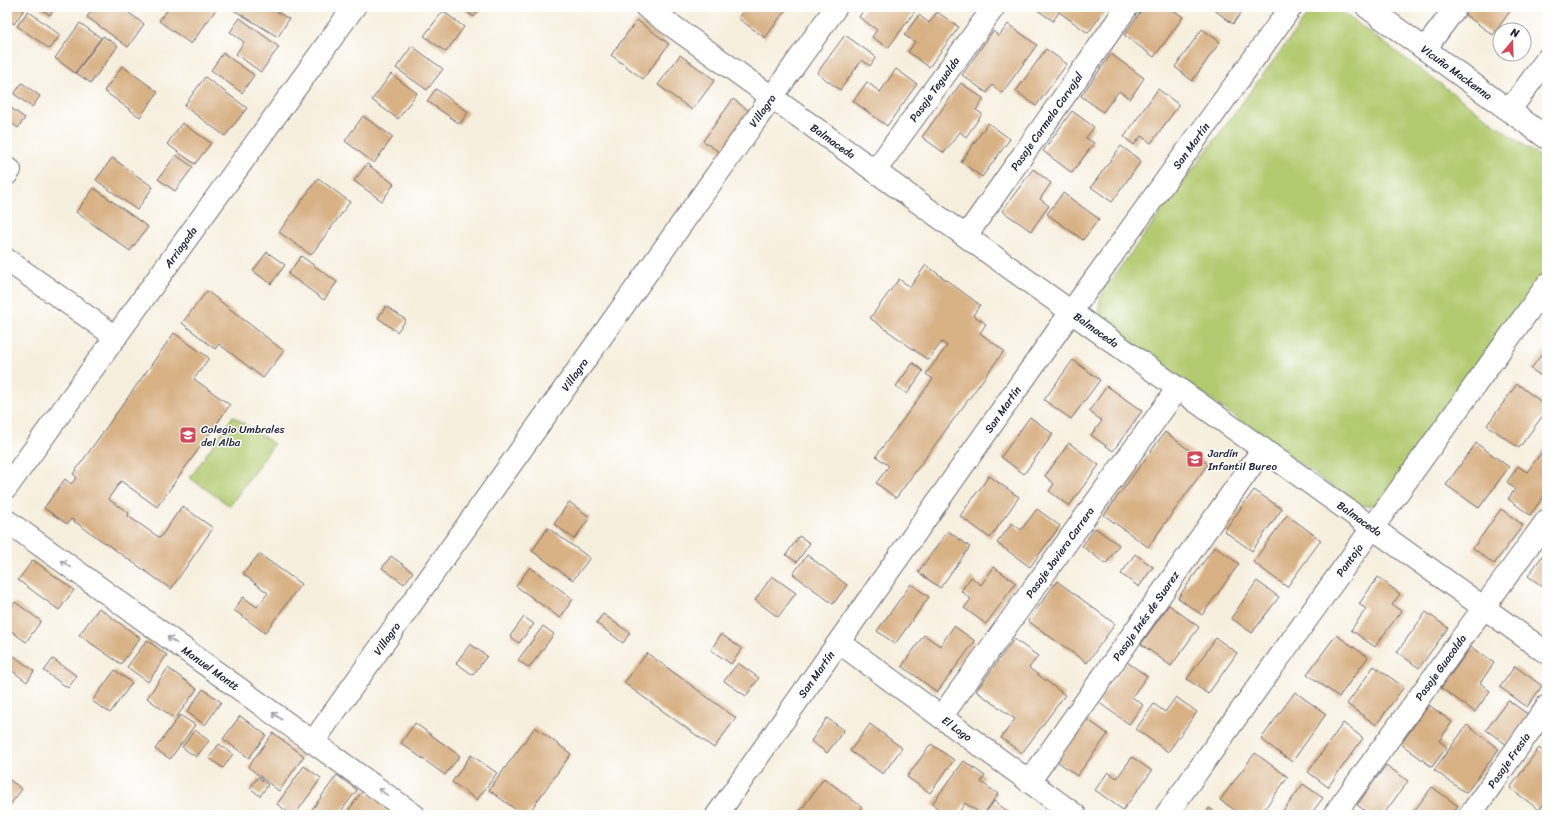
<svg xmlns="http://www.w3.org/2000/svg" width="1554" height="822" viewBox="0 0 1554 822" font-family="Sriracha,sans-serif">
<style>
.green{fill:#b2cb71;stroke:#6a7656}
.building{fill:#d8b185}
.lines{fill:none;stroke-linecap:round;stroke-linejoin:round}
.minor-casing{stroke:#6d6a74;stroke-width:24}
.minor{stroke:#fff;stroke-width:22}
.oneway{stroke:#9c9ca7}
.labels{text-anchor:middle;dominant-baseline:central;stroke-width:3;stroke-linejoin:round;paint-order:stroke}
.street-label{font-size:11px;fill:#22223b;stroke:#fff}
.poi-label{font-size:11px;fill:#22223b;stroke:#fff;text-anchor:start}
</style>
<rect width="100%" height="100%" fill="#fff"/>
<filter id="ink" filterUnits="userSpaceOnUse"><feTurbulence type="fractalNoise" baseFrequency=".025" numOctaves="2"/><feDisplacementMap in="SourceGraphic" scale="8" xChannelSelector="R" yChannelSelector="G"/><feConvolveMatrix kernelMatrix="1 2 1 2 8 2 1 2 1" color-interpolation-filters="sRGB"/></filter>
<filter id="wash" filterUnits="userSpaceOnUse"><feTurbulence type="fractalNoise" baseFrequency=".012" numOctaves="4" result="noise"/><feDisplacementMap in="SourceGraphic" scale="16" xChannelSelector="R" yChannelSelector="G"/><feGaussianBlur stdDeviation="0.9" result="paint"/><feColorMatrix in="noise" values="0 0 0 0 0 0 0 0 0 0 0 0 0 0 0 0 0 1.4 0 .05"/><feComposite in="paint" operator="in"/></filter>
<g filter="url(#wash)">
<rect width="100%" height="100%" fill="#f7efde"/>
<g class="green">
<path d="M 1318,7 L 1332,7 L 1339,10 L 1547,162 L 1547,271 L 1386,495 C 1378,504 1371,507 1358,505 L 1104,323 C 1097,310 1098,301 1105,288 L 1308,14 Z"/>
<polygon points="233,416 274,444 230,506 190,478"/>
</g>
<g id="blocks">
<g class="building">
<polygon points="7,7 24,7 25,8 14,24 7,19"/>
<polygon points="38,7 56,7 50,15"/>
<polygon points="94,7 121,7 144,24 128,47 87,17"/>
<polygon points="170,7 218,7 191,44 159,21"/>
<polygon points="233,7 269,7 289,19 278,37 232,9"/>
<polygon points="460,7 482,7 474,17"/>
<polygon points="746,7 788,7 765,38 738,18"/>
<polygon points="866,7 918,7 888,48 872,37 877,30 859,17"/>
<polygon points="1033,7 1107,7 1088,33 1059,12 1053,21"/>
<polygon points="1144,7 1169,7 1183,17 1154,57 1124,35"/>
<polygon points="1214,7 1245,7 1233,24 1213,9"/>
<polygon points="1469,7 1513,7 1493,35 1464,14"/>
<polygon points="28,11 60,35 50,49 17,26"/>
<polygon points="443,11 464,27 446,52 424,36"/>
<polygon points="937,12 959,27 929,67 908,52 915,42 904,35 919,15 929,23"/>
<polygon points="240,18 279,47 261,72 236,54 244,42 230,32"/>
<polygon points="637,20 669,44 643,79 611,55"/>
<polygon points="80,23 101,38 75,73 55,58"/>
<polygon points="1008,24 1037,45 1002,93 992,85 987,93 962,75 993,31 999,36"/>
<polygon points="1202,29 1220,42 1192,81 1175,67"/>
<polygon points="845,35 876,57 870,66 862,60 840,90 817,73"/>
<polygon points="103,36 118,46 91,83 76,73"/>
<polygon points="412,46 443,69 427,90 396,68"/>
<polygon points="1046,49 1067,64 1036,106 1016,91"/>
<polygon points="223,53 254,75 242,93 211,70"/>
<polygon points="1111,54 1144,78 1130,99 1119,91 1103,112 1081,96"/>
<polygon points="680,55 715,80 692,110 658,85"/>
<polygon points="122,66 158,92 140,117 104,91"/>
<polygon points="896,69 917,84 887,126 853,101 867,82 880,92"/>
<polygon points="391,74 417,93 398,119 372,100"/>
<polygon points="205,77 247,108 225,136 184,106"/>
<polygon points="22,83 40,96 32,107 14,94"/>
<polygon points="961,83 984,99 976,110 982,114 966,137 960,132 944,153 922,137"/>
<polygon points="436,89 468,112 460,124 427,101"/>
<polygon points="1158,89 1179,105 1151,143 1141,136 1134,145 1124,137"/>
<polygon points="733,99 755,115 725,156 703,141"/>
<polygon points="7,105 25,118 18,128 7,120"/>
<polygon points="1072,111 1094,127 1086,138 1094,143 1072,173 1043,151"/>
<polygon points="363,116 393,137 374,163 345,141"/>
<polygon points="182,123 211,143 195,164 167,144"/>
<polygon points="988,123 1010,139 982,177 961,162"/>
<polygon points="1121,146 1141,161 1112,202 1091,187"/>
<polygon points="176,155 193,167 175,191 158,179"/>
<polygon points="112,158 153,187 137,210 96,180"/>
<polygon points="367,164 394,184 382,201 354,181"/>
<polygon points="1033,169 1051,183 1040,199 1049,206 1031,231 1002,211"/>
<polygon points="318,178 350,202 311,255 279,232"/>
<polygon points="94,188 148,227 130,251 76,212"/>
<polygon points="1063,193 1099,219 1083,240 1047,214"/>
<polygon points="267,252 285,265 271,284 253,271"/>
<polygon points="301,256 337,282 324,300 288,274"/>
<polygon points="926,265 980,305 973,315 986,324 980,333 1004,351 896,498 876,483 889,466 876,456 933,379 926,374 947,346 942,342 928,360 870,318 899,279 910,287"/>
<polygon points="207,291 284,351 263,378 219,344 215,349 182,323"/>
<polygon points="386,306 406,320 397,332 378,318"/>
<polygon points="174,333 209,358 194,379 230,405 157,507 121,481 108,499 129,513 128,516 160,538 182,506 213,528 171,589 71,519 67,524 44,508 65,479 71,484 77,477 73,474"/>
<polygon points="1547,347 1547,380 1531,369"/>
<polygon points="1073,360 1100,380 1071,419 1044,400"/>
<polygon points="913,363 923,371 907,394 896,386"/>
<polygon points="1517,384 1547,406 1547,410 1519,448 1487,425"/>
<polygon points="1107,386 1142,411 1113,451 1091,435 1102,421 1089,411"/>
<polygon points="1030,417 1053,434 1024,474 1001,457"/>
<polygon points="1165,432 1208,464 1148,547 1104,515"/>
<polygon points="1069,443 1099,465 1069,506 1049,491 1054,484 1045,476"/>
<polygon points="1476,443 1509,467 1479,508 1446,485"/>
<polygon points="1544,449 1547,451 1547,492 1530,515 1508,499 1515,489 1507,482 1518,466 1527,472"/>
<polygon points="989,476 1019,497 990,538 960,516"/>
<polygon points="1254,490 1282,509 1252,551 1224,531"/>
<polygon points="569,502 590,517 574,539 554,524"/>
<polygon points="1037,509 1060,526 1030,567 997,543 1012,523 1021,530"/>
<polygon points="1501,509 1523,525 1494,564 1473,548"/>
<polygon points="1287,515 1321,540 1287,587 1253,562"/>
<polygon points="548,528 590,558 573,580 532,551"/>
<polygon points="1095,528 1119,545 1106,564 1082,546"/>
<polygon points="948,531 970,547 940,588 918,572"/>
<polygon points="799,536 810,543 797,562 786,555"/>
<polygon points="1215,546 1239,564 1202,615 1178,598"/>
<polygon points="1547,549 1547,590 1528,576"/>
<polygon points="259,554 301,584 265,633 234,610 243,597 257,607 268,593 243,574"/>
<polygon points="1135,554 1153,567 1139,587 1121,574"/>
<polygon points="807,555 847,585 833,604 793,574"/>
<polygon points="391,556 413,572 404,584 382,568"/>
<polygon points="33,560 74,590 59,610 18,580"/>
<polygon points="530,567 573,599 560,618 516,586"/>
<polygon points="994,567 1016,583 986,624 964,608 971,599 961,591 971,577 981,585"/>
<polygon points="772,576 796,593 778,617 755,600"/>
<polygon points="1378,577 1400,594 1392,605 1401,611 1375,647 1351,630 1366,609 1359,604"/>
<polygon points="1057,581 1115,624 1087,663 1028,621"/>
<polygon points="1257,581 1279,597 1252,633 1231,618"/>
<polygon points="911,584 929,597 895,644 877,631"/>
<polygon points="15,602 41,621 26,642 7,628 7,614"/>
<polygon points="1169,605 1199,627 1171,666 1141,644"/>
<polygon points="99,608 140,638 121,664 79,635"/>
<polygon points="1426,612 1448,628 1419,668 1397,652"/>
<polygon points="603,614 630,633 623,643 596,623"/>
<polygon points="524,617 534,624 519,643 510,636"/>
<polygon points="543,626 554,634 529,668 518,660"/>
<polygon points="954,626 975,641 937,692 902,666 924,635 940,646"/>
<polygon points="721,634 742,649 731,664 711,650"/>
<polygon points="1336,635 1368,657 1339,697 1307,674"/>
<polygon points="1216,638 1237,653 1208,694 1187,679"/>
<polygon points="1014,639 1038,656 1029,668 1065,695 1022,753 1001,738 1015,719 976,691"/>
<polygon points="147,640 167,655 148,682 127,667"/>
<polygon points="470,644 487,656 473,675 456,663"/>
<polygon points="1471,647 1494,663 1480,683 1490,691 1475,712 1441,688"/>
<polygon points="647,653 736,718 714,748 624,683"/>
<polygon points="14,656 34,671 27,682 7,667 7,665"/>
<polygon points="53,659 77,676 68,688 44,671"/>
<polygon points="1127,662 1147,676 1132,697 1143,705 1129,724 1098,702"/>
<polygon points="738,663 759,678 746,696 724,681"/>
<polygon points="1374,666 1404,687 1376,725 1347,704"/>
<polygon points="1515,666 1542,686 1527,707 1500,687"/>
<polygon points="168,668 197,689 175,719 147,698"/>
<polygon points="115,670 132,683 110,713 92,701"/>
<polygon points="203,689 221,702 205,725 187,712"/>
<polygon points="1295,692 1326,714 1292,762 1261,739"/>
<polygon points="1176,697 1197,712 1168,752 1136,729 1154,704 1165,712"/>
<polygon points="1508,700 1529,715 1507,745 1486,730"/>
<polygon points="1429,705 1452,722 1439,741 1447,747 1432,767 1401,744"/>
<polygon points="180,715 195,725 170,759 155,749"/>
<polygon points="240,716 266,735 249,758 223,739"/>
<polygon points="827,718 844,730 827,753 811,741"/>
<polygon points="1087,719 1108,734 1077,776 1057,761"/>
<polygon points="415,723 460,756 445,775 401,743"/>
<polygon points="1343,723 1363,738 1328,787 1308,772"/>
<polygon points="870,724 902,748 883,774 850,751"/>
<polygon points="1467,725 1499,749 1466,793 1434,770"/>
<polygon points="535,727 571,754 527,815 523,815 489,790"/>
<polygon points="195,730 209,741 196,757 182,747"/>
<polygon points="273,733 304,756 279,791 248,767"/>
<polygon points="219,744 233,754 223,768 209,758"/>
<polygon points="931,744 954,760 930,793 907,777"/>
<polygon points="1539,748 1547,754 1547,800 1539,810 1510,788"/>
<polygon points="1255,753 1288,777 1260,815 1257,815 1250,811 1247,815 1242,815 1220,800"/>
<polygon points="471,755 497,773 477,800 452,782"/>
<polygon points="1132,757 1152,771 1123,810 1095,790 1108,772 1117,778"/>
<polygon points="964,761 985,776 981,782 998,794 983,815 965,803 957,815 947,815 932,804"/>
<polygon points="1386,765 1408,781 1383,815 1371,815 1357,805"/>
<polygon points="304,766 321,778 295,815 292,815 277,804"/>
<polygon points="337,775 357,790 338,815 308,815"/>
<polygon points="258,777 268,785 260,796 250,788"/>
<polygon points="7,778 22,789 7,809"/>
<polygon points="824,778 862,807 856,815 807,815 801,810"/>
<polygon points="1303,784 1323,798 1310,815 1280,815"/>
<polygon points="1432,787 1458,806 1451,815 1411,815"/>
<polygon points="363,790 390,809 386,815 345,815"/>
<polygon points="994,801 1013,815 984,815"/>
<polygon points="1209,808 1219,815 1205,815"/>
</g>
</g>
</g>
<g filter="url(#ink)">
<use href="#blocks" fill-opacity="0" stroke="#6d6a74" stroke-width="1"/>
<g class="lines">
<g class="minor-casing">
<g id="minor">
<path id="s1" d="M 646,7 L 1547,653"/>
<path id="s2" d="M 1367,7 L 1547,138"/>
<polyline points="1425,49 1456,7"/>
<polyline points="1509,111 1547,59"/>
<path id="s3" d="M 875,171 L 994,7"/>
<polyline points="7,174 10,170"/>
<path id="s4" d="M 966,236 L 1127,7"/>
<polyline points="7,260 116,337"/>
<path id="s5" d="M 7,487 L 354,7"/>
<path id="s6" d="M 7,521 L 414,815"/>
<path id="s7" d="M 840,643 L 1075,815"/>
<path id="s8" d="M 941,717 L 1178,388"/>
<path id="s9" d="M 313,742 L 836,7"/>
<path id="s10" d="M 1029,782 L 1263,449"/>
<path id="s11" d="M 717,815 L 1071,312 L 1291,7"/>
<path id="s12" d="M 1166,815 L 1547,285"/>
<path id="s13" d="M 1334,815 L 1547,520"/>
<path id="s14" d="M 1470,815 L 1547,706"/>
</g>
</g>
<use href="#minor" class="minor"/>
</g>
<defs><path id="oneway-shaft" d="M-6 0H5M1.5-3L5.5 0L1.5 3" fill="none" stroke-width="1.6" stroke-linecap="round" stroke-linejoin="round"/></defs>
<g class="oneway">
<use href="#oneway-shaft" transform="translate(66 564) rotate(-144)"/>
<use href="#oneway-shaft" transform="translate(172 640) rotate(-144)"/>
<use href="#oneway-shaft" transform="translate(277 716) rotate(-144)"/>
<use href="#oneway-shaft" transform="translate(383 792) rotate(-144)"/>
</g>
</g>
<defs>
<g id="school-square" transform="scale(0.9)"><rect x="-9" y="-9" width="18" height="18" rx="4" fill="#d1495b" stroke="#fff"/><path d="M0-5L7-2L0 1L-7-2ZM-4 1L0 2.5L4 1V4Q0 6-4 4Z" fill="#fff"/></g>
</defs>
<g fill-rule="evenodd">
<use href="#school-square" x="188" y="435"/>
<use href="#school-square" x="1195" y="459"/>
</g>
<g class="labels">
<g class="street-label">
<text stroke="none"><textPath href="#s2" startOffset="111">Vicuña Mackenna</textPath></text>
<text stroke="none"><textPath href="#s3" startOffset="101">Pasaje Tegualda</textPath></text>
<text stroke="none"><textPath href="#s9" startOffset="775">Villagra</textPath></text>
<text stroke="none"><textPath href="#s4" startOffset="140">Pasaje Carmela Carvajal</textPath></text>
<text stroke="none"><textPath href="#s1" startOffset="230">Balmaceda</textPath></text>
<text stroke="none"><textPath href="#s11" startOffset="820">San Martín</textPath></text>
<text stroke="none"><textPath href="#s5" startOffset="296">Arriagada</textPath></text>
<text stroke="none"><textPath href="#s1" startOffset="554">Balmaceda</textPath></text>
<text stroke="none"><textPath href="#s9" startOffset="451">Villagra</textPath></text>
<text stroke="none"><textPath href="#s11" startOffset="496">San Martín</textPath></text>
<text stroke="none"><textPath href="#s1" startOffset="878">Balmaceda</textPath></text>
<text stroke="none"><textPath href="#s8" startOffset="203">Pasaje Javiera Carrera</textPath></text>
<text stroke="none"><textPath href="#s12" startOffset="314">Pantoja</textPath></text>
<text stroke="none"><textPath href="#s10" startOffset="203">Pasaje Inés de Suarez</textPath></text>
<text stroke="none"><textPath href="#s9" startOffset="127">Villagra</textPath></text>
<text stroke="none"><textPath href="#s13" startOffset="182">Pasaje Guacolda</textPath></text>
<text stroke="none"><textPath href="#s6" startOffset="251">Manuel Montt</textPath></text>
<text stroke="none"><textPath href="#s11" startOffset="172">San Martín</textPath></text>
<text stroke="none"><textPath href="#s7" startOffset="145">El Lago</textPath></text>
<text stroke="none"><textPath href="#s14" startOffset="67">Pasaje Fresia</textPath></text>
</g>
<g class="poi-label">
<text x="201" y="429">Colegio Umbrales<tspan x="201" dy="13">del Alba</tspan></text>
<text x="1208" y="453">Jardín<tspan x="1208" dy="13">Infantil Bureo</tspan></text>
</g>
</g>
<rect width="1554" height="822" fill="none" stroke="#fff" stroke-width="24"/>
<g transform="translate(1512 42) rotate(19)"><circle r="19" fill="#ffffff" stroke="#a7a7b1"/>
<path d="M0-3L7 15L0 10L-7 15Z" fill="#d1495b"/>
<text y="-6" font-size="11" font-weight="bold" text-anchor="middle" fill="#22223b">N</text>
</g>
</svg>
